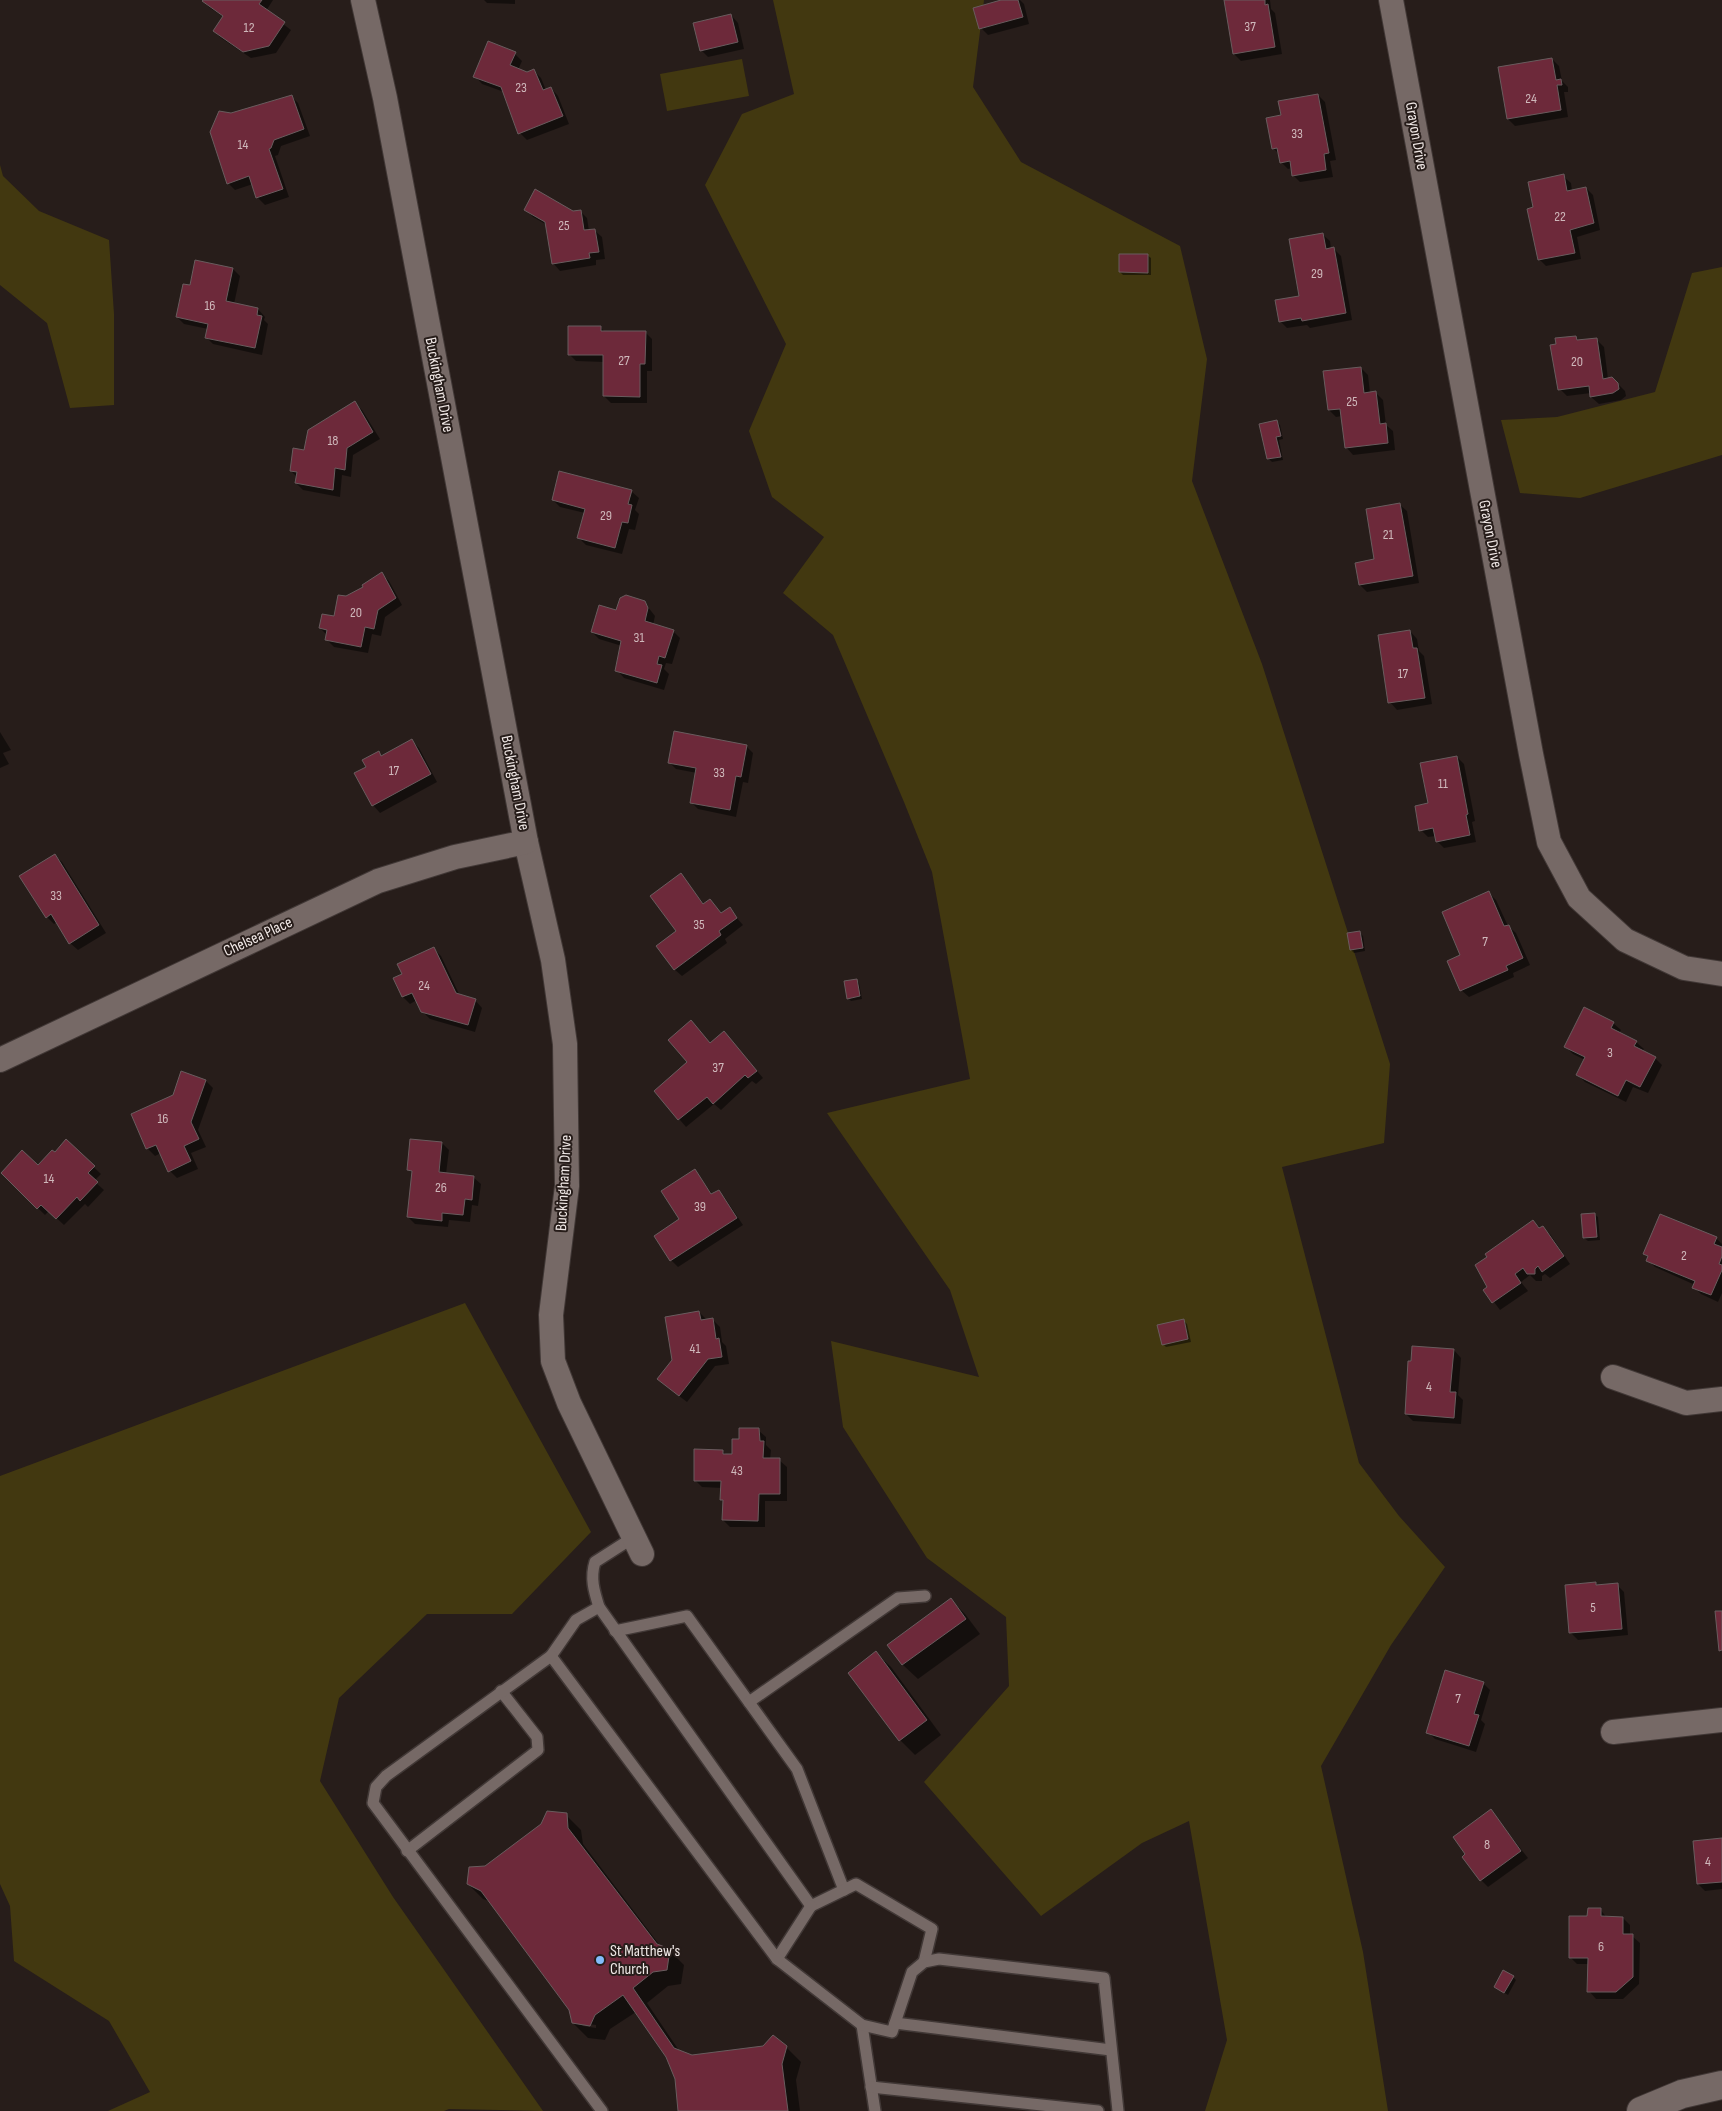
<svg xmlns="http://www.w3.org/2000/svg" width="1722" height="2111" viewBox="0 0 1722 2111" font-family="'Sofia Sans Condensed',sans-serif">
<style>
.green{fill:#423810}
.shadow{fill:#0007;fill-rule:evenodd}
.building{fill:#6d293a;stroke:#695c5e}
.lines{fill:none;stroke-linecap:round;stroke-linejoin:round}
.lane-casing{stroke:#413836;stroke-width:14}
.street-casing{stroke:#413836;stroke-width:26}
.secondary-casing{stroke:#413836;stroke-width:30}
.lane{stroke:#766966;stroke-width:11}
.street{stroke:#766966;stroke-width:24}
.secondary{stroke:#766966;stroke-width:28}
.poi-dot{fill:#82bcfa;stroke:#271d1a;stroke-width:2}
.labels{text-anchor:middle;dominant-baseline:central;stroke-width:4;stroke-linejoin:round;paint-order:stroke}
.number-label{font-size:14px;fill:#cfb8bb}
.street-label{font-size:16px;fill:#f0e8e6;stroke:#271d1a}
.poi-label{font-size:16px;fill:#f0e8e6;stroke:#271d1a;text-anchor:start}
</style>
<rect width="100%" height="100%" fill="#271d1a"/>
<g class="green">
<polygon points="773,0 984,0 973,87 1021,162 1180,246 1207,359 1192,481 1262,664 1390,1064 1384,1143 1282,1167 1359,1463 1399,1516 1445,1567 1391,1645 1321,1766 1363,1952 1388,2111 1205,2111 1227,2040 1189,1821 1142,1843 1041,1916 924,1782 1009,1686 1006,1617 927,1558 843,1427 831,1341 979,1377 950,1290 827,1113 970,1079 932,872 904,802 833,635 783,593 824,537 772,497 749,431 786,344 705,185 742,114 794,94"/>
<polygon points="742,59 749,96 667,111 660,74"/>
<polygon points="0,165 3,176 39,211 109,240 114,314 114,405 70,408 47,323 0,285"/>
<polygon points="1722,267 1722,455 1580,498 1520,493 1501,420 1557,417 1655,392 1692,273"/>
<polygon points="465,1303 591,1532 512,1614 427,1614 339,1698 320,1781 393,1897 543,2111 449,2109 444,2111 108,2111 150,2092 109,2021 14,1961 10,1906 0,1884 0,1476"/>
</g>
<g class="shadow">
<polygon points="204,0 273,0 266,11 291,30 276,53 251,58 221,38 214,31 224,17 210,8 203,1"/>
<polygon points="484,0 515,0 515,4 487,3"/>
<polygon points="1006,0 1020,0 1024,4 1029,24 988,35 981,28"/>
<polygon points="1225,0 1270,0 1271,9 1275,13 1282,54 1241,61 1234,54"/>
<polygon points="731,15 738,23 744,49 708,57 701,50"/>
<polygon points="515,54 522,61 518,70 527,73 534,71 541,78 546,90 551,88 558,96 569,124 527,140 520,133 504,92 482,84 475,76"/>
<polygon points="1552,59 1559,66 1562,81 1568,87 1568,92 1564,92 1568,117 1515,126 1508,119"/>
<polygon points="1318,95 1325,102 1336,160 1330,161 1333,177 1300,182 1293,175 1292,168 1288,169 1281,162 1280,155 1273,148 1282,116"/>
<polygon points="291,96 298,103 310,136 281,146 278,155 275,156 289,197 265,205 258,198 253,184 235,190 228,183 231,114"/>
<polygon points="1563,176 1571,183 1572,191 1586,188 1593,195 1600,230 1577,237 1581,259 1546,266 1539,259 1535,208"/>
<polygon points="526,210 580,211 587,218 589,231 594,230 602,237 605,259 596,260 596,265 560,271 553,263 547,225 533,217"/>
<polygon points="1322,234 1330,241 1331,249 1334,249 1341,256 1352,320 1310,328 1307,325 1287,328 1280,321 1301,297"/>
<polygon points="1147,255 1151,258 1151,275 1123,275 1120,272"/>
<polygon points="233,269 240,276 234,304 258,309 265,317 264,320 268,324 262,355 213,344 206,337 208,329 184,324 177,317 191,287"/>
<polygon points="601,328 605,332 645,332 652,339 652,371 647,371 647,403 611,403 604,396 604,362 576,361 569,354"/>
<polygon points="1576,337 1580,341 1596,339 1604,347 1608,379 1612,378 1625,391 1626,396 1621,400 1599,404 1591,397 1591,393 1567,396 1560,389"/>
<polygon points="1361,368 1368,375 1370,393 1376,393 1383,400 1386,425 1393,431 1395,450 1353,455 1346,447 1342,416 1336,417 1329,410"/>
<polygon points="355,403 362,410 380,439 353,455 351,477 342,475 340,497 303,490 296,483 297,477 291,471 305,451"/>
<polygon points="1277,422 1280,425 1283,439 1279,440 1283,460 1272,462 1269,459"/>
<polygon points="631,491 639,498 635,510 639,514 635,530 629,529 622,554 586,545 579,538 585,513 560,507 553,500"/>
<polygon points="1399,504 1407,511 1419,583 1367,592 1360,585 1376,560"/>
<polygon points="381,574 389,581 402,605 385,617 381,636 372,634 368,653 334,647 326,639 327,635 320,628 335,617 346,598 365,587"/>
<polygon points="644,602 655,616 653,625 673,631 680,638 672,664 666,663 664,669 669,674 664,690 624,678 617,670 622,646 599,639 592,632"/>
<polygon points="1410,631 1417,639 1419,651 1424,656 1432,704 1397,710 1390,702"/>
<polygon points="0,732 11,750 3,753 9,764 0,768"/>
<polygon points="412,741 419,748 437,782 380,813 373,805 368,767 378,752 383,757"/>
<polygon points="746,746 753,753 748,783 743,782 736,817 698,809 691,802 697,773 676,769 669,762"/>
<polygon points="1457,757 1464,764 1475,821 1472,822 1476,842 1444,848 1437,841 1436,836 1428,837 1421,830 1430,804"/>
<polygon points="54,855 62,862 106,933 78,950 70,943 57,922 54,924 47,917"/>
<polygon points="681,875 704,904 710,900 722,914 729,909 743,925 725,939 727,943 682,976 674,969"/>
<polygon points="1489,893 1496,900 1508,926 1516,933 1530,965 1513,973 1514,977 1469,997 1461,990"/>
<polygon points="1359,932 1363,936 1365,951 1354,953 1351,950"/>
<polygon points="434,949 441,956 460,996 475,1000 482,1008 475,1032 430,1019 422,1011 417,1000 410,1004 403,997 395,979 403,975"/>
<polygon points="856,980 859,983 862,999 851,1001 848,998"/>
<polygon points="1613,1023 1621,1030 1619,1033 1636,1042 1644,1049 1642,1051 1655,1058 1662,1065 1648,1093 1633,1087 1626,1102 1585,1082 1578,1075 1585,1060 1573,1054 1566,1047"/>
<polygon points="731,1040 763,1078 756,1084 752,1081 721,1110 714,1104 686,1127 656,1092 710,1044"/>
<polygon points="206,1081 213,1088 198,1130 206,1147 191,1153 198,1169 177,1178 170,1171 161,1153 155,1156 147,1148"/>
<polygon points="66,1141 101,1174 94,1181 104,1190 88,1207 85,1204 64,1225 49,1211 45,1215 2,1173 38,1167 55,1154"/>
<polygon points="442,1143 449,1150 446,1174 473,1177 481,1184 478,1206 472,1205 470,1222 449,1220 448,1227 415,1224 408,1217 413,1174 409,1170"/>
<polygon points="695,1171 713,1195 718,1191 725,1198 743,1225 678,1267 671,1260"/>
<polygon points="1594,1214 1598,1217 1600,1240 1588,1241 1584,1238"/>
<polygon points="1533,1222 1550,1234 1570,1264 1550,1278 1545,1274 1542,1276 1542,1281 1536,1281 1530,1275 1521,1282 1528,1291 1500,1310 1485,1290"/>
<polygon points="1716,1238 1722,1244 1722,1293 1718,1302 1701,1294 1694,1287 1695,1285 1655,1267 1648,1260 1649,1258 1645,1254"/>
<polygon points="699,1312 706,1319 713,1320 720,1327 722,1342 726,1346 729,1364 715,1366 687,1402 666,1386"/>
<polygon points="1184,1321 1187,1324 1191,1342 1166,1347 1163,1344"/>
<polygon points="1454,1350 1461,1358 1458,1395 1463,1400 1461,1424 1413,1421 1406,1414 1413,1362"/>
<polygon points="758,1430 766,1437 766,1445 771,1450 770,1460 779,1460 787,1467 787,1501 765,1501 765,1527 730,1527 723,1520 724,1502 721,1499 722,1488 702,1487 695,1480 722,1451 727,1455 733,1455 740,1441"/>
<polygon points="1596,1584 1598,1586 1617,1585 1624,1592 1628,1635 1578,1640 1570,1632"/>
<polygon points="951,1600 965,1614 980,1634 918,1679 903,1665 889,1645"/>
<polygon points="876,1653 891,1667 941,1735 915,1755 900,1740 849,1673"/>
<polygon points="1483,1683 1490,1690 1481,1720 1485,1724 1476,1752 1435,1739 1428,1732"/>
<polygon points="1491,1811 1528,1858 1488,1887 1481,1880 1467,1855"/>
<path d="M 566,1815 L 581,1830 L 583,1844 L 661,1947 L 669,1950 L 684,1965 L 681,1984 L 668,1986 L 647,2003 L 680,2052 L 692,2056 L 786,2047 L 801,2062 L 796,2080 L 800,2111 L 679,2111 L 676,2079 L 667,2057 L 636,2012 L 610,2029 L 605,2040 L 588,2038 L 573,2023 L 570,2010 L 491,1902 L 483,1899 L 468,1884 L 485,1868 ZM 580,2023 L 596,2025 L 596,2028 L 583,2026 Z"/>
<polygon points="1722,1839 1722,1889 1705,1891 1698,1884"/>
<polygon points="1600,1909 1607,1918 1623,1918 1630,1925 1630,1936 1632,1936 1640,1943 1639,1984 1623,1999 1596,1999 1589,1991 1589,1964 1577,1964 1570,1957"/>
<polygon points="1513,1977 1516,1980 1508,1995 1495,1987"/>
</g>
<g class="building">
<polygon points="203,0 262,0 259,4 285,22 269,46 243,52 213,31 223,16 202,1"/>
<polygon points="1001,0 1018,0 1023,17 979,29 973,8"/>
<polygon points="1224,0 1265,0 1265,5 1268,4 1275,47 1233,54"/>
<polygon points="731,14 738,42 700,51 693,23"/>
<polygon points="488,41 516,52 510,65 527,72 534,69 543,90 551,87 563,116 518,134 501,87 473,77"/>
<polygon points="1552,58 1556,80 1561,79 1562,85 1557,85 1561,110 1507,119 1498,67"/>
<polygon points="1318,94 1329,153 1324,154 1326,170 1292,176 1290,161 1280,163 1277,148 1272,149 1266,118 1281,115 1278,101"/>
<polygon points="292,95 304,129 274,140 271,148 269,149 283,189 256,198 249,176 227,184 210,132 219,111 231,113"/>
<polygon points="1564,174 1567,191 1586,187 1594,223 1570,230 1575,253 1538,260 1527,209 1533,207 1528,182"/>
<polygon points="535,189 573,211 581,210 584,230 595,229 599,252 589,253 590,258 552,264 545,222 524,210"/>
<polygon points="1323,233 1326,249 1334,247 1346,313 1302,321 1301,318 1279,322 1275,300 1299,296 1289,239"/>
<polygon points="1119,254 1148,254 1148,273 1119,272"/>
<polygon points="195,260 233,268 226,301 258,308 257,315 262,316 255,348 205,338 208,324 176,317 183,284 190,285"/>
<polygon points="568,326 601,326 601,331 646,331 645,364 640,364 640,397 603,396 603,355 568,355"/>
<polygon points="1576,336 1577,340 1597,338 1603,379 1612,377 1618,383 1619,389 1613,393 1590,397 1589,386 1558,390 1550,345 1556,344 1555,338"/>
<polygon points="1361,367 1364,393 1376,391 1380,424 1386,423 1388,443 1345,448 1340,409 1328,410 1323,371"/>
<polygon points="355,401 373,432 347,448 345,470 335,468 333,490 295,483 297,472 290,471 293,448 304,450 308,430"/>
<polygon points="1277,420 1281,436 1276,437 1281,457 1267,459 1259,424"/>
<polygon points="559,471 632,490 628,504 632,505 628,523 622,522 615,548 577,538 585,509 552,500"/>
<polygon points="1400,503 1413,576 1359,585 1355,563 1374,559 1366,509"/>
<polygon points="382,572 396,598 378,610 374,629 365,627 361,647 325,640 327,630 319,628 322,614 334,616 338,595 346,596 363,587 362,585"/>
<polygon points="626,595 645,601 648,608 645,621 674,630 665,658 659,656 657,664 662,665 657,683 615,671 621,641 591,632 599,605 616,610 620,598"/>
<polygon points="1410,630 1413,648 1417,648 1425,698 1388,703 1378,635"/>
<polygon points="674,731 747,745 741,777 736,776 730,810 690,803 696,768 668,763"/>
<polygon points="412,739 431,774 372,806 354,773 366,767 362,760 379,751 381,756"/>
<polygon points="1457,756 1468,814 1466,815 1470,835 1436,842 1433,828 1419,831 1415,806 1428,803 1420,763"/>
<polygon points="55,854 99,925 69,944 51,914 46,918 19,876"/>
<polygon points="681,873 703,904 710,899 721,913 730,907 737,918 719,931 721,935 674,970 656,946 676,931 650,896"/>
<polygon points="1489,891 1504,926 1509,925 1523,958 1506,966 1508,970 1460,991 1447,961 1460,955 1442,912"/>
<polygon points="1360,931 1363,948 1350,950 1347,933"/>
<polygon points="434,947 456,993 476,999 468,1025 421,1012 412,993 402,997 393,978 402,974 397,964"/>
<polygon points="857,979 860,996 847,999 844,981"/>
<polygon points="1584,1007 1614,1022 1611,1028 1637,1041 1634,1046 1656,1057 1640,1087 1626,1080 1618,1096 1576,1075 1585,1057 1564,1047"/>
<polygon points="691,1020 710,1043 724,1031 757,1071 748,1078 745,1075 713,1104 707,1097 678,1120 654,1091 687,1062 668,1040"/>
<polygon points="181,1071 206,1080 191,1122 199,1139 184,1146 191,1161 168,1172 156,1145 146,1149 131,1114 173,1095"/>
<polygon points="66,1139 95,1166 88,1173 98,1182 80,1201 77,1197 56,1219 41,1205 37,1209 1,1173 22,1150 38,1165 52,1150 55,1152"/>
<polygon points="410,1139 442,1142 439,1172 474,1176 472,1200 465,1199 463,1215 442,1213 442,1221 407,1217 412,1171 407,1170"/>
<polygon points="695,1169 711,1194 719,1190 737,1218 670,1261 654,1236 679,1219 661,1191"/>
<polygon points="1595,1213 1597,1237 1583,1238 1581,1214"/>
<polygon points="1660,1214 1717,1237 1714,1244 1722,1247 1722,1256 1719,1264 1722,1265 1722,1270 1711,1295 1692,1288 1695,1281 1646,1261 1648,1256 1643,1254"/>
<polygon points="1533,1220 1539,1228 1543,1226 1564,1256 1542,1272 1538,1266 1535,1269 1535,1274 1527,1274 1523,1268 1515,1274 1521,1283 1492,1303 1483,1290 1487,1287 1475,1265 1487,1257 1485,1254"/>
<polygon points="699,1311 701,1320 713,1318 716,1339 719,1338 722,1357 708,1359 679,1396 657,1379 672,1360 665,1317"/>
<polygon points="1184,1319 1188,1339 1162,1345 1157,1325"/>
<polygon points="1412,1346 1454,1349 1450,1392 1456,1392 1454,1418 1405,1414 1408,1361 1411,1361"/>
<polygon points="739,1428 759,1428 760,1441 764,1441 763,1458 780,1458 780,1494 759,1494 758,1521 722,1520 723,1500 720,1500 721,1481 694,1481 694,1449 723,1450 723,1454 732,1454 732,1439 739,1439"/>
<polygon points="1596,1582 1596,1585 1618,1583 1622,1629 1569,1633 1565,1585"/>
<polygon points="951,1598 966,1619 902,1665 887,1645"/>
<polygon points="1715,1611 1722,1611 1722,1650 1719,1651"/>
<polygon points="876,1651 927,1720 899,1741 848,1673"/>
<polygon points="1445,1670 1484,1682 1474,1714 1479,1715 1469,1746 1426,1733"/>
<polygon points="1491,1809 1521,1851 1480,1881 1462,1857 1465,1854 1453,1837"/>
<polygon points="547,1811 567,1813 568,1828 657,1944 670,1949 667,1970 653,1972 633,1988 674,2048 692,2055 763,2046 773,2035 787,2046 782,2064 788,2111 678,2111 675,2079 666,2057 623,1995 595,2015 590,2026 572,2023 569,2010 481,1891 467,1884 469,1867 485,1866 541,1824"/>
<polygon points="1722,1838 1722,1882 1697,1884 1693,1841"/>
<polygon points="1588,1908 1601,1908 1601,1916 1623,1917 1623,1934 1633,1934 1633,1977 1616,1992 1587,1992 1588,1958 1569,1958 1569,1916 1587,1916"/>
<polygon points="1503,1970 1514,1976 1504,1993 1494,1987"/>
</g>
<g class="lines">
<g class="lane-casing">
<g id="lane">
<path d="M 599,1607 C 594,1591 590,1578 595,1562 L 634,1537"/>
<polyline points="615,1631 687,1616 797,1769 844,1890"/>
<polyline points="551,1656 576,1620 599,1607 811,1906 856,1884 932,1929 924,1962"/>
<polyline points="749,1702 898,1598 925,1596"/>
<polyline points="407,1851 538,1750 537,1737 501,1691"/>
<polyline points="777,1959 811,1906"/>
<polyline points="895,2023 1111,2050"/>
<polyline points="862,2025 875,2111"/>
<polyline points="871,2087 1098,2111"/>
<polyline points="602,2111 373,1803 376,1787 386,1776 551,1656 777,1959 862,2025 892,2032 912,1972 924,1962 939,1959 1104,1978 1118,2111"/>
</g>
</g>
<g class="street-casing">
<g id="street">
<polyline points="363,0 385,98 526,842 553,960 565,1044 567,1186 551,1315 553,1361 569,1403 642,1554"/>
<polyline points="1391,0 1531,754 1549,842 1579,898 1625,940 1684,968 1722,974"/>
<polyline points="0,1060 378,881 455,857 526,842"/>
<polyline points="1613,1377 1686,1403 1722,1399"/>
<polyline points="1613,1732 1722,1720"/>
</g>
</g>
<g class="secondary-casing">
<polyline id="secondary" points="1641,2111 1682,2094 1722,2085"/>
</g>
<use href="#lane" class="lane"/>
<use href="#street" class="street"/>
<use href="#secondary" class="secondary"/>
</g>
<circle class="poi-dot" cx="600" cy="1960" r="5"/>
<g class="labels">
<g class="number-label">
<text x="1250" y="26">37</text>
<text x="249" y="27">12</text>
<text x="521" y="87">23</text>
<text x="1531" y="98">24</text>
<text x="1297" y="133">33</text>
<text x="243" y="144">14</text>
<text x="1560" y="216">22</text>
<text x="564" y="225">25</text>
<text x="1317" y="273">29</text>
<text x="210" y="305">16</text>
<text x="624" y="360">27</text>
<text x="1577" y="361">20</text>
<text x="1352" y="401">25</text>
<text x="333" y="440">18</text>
<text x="606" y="515">29</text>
<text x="1388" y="534">21</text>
<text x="356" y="612">20</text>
<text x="639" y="637">31</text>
<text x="1403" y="673">17</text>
<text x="394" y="770">17</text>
<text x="719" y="772">33</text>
<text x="1443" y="783">11</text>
<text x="56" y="895">33</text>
<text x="699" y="924">35</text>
<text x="1485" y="941">7</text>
<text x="424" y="985">24</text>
<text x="1610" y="1052">3</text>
<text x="718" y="1067">37</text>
<text x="163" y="1118">16</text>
<text x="49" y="1178">14</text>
<text x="441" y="1187">26</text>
<text x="700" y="1206">39</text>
<text x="1684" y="1255">2</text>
<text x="695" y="1348">41</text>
<text x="1429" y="1386">4</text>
<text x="737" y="1470">43</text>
<text x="1593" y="1607">5</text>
<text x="1458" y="1698">7</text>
<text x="1487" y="1844">8</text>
<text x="1708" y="1861">4</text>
<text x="1601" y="1946">6</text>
</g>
<g class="street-label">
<text transform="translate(1416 136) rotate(80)">Grayon Drive</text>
<text transform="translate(439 385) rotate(79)">Buckingham Drive</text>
<text transform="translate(1490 534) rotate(79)">Grayon Drive</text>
<text transform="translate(515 783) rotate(79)">Buckingham Drive</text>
<text transform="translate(258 937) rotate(-25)">Chelsea Place</text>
<text transform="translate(564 1183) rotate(-87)">Buckingham Drive</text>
</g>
<g class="poi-label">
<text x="610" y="1951">St Matthew's<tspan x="610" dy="18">Church</tspan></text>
</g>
</g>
</svg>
